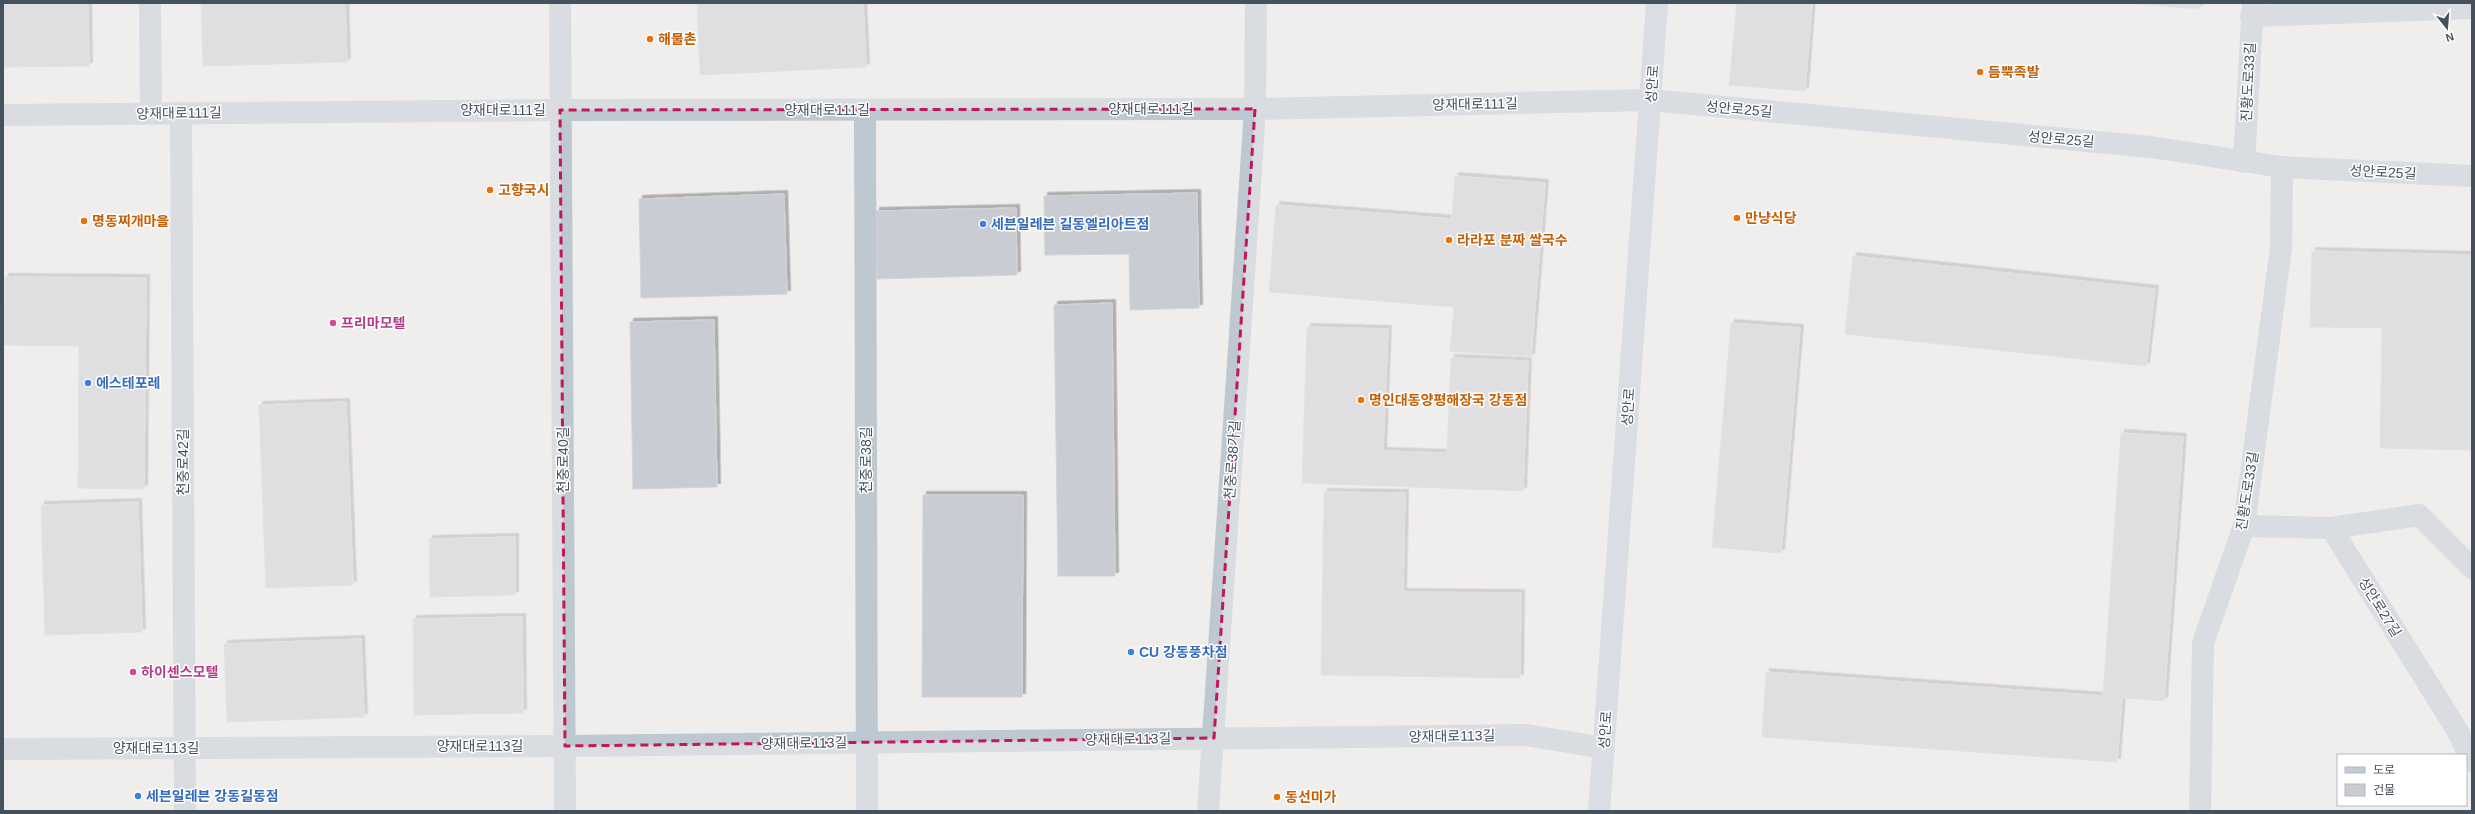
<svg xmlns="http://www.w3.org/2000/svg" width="2475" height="814" viewBox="0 0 2475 814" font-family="Helvetica,'Noto Sans KR',sans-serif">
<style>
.building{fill:#caccd3;stroke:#d1d4d9;filter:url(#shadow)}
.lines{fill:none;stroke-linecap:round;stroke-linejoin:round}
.street{stroke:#bdc8d0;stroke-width:22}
.secondary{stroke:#bfcbd7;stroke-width:22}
.marked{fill:none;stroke:#c2185b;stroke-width:3;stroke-dasharray:8 5;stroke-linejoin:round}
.food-dot{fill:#e8710a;stroke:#fff;stroke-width:1.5}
.shop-dot{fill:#3f7fe0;stroke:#fff;stroke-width:1.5}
.hotel-dot{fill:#d1479c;stroke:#fff;stroke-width:1.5}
.labels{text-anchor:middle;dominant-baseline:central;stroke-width:3;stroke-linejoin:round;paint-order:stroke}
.food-label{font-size:14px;font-weight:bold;fill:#c56008;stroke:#fff;text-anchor:start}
.street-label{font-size:14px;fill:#45515c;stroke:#fff}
.shop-label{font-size:14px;font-weight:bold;fill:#366cbe;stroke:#fff;text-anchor:start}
.hotel-label{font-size:14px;font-weight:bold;fill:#b23c85;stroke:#fff;text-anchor:start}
</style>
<defs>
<filter id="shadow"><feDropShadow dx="3.5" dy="-3.5" stdDeviation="0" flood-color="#0004"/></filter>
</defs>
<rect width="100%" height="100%" fill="#f0eded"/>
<g class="building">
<polygon points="3,3 88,3 89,66 3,67"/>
<polygon points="201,3 345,3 347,62 203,66"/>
<polygon points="697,3 863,3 866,67 700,75"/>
<polygon points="1737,3 1812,3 1805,91 1729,85"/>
<polygon points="2126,3 2199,3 2199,9"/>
<polygon points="1455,176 1545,183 1531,357 1450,351 1454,307 1269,292 1276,205 1452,219"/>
<polygon points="1197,193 1199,308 1130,310 1129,254 1045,255 1044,196"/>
<polygon points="784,194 787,294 641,298 639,199"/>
<polygon points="1016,208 1017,275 877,279 876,211"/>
<polygon points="2312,251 2472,255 2472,450 2380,448 2382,328 2310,327"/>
<polygon points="1853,256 2155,289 2146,366 1845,334"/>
<polygon points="5,277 146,278 144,489 78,488 79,346 4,345"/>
<polygon points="1112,303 1115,576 1058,576 1054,305"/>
<polygon points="714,320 717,487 633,489 630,322"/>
<polygon points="1731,323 1800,328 1781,553 1712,547"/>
<polygon points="1307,327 1388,329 1383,451 1447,453 1451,358 1528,361 1523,491 1302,483"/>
<polygon points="346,402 353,585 266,588 259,405"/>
<polygon points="2121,433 2183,437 2164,701 2122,698 2117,762 1762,737 1766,672 2103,696"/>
<polygon points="1324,492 1405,493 1403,592 1521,593 1520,678 1321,675"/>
<polygon points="923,495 1023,495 1022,697 922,697"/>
<polygon points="138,502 142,632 45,635 41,505"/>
<polygon points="515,537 515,595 430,597 429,539"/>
<polygon points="522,617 523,713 414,715 413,619"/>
<polygon points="361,639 364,717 227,722 224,644"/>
</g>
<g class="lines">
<g class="street">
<polyline points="150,3 151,113"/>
<polyline points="560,3 565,811"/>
<polyline points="2251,16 2472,8"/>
<polyline points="865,110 867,811"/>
<polyline points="181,113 185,811"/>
<polyline points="3,115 560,110 1255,109 1650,100 2151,147 2282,167 2472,176"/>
<polyline points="2244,162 2253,3"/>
<polyline points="2244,526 2331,528 2457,730 2472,761"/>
<polyline points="2331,528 2419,515 2472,568"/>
<polyline points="3,749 565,746 1526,735 1604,748"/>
<polyline points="1208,811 1255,109 1256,3"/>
<polyline points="2200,811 2203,643 2244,526 2281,248 2282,167"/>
</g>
<polyline class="secondary" points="1599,811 1657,3"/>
</g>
<path d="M0 0H2475V814H0ZM 1255,109 L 1214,738 L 565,746 L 560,110 Z" fill="#f0eded" fill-opacity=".55" fill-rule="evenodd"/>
<path class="marked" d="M 1255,109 L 1214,738 L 565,746 L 560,110 Z"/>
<g class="food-dot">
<circle cx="650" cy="39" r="4"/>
<circle cx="1980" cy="72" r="4"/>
<circle cx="490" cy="190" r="4"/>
<circle cx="1737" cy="218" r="4"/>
<circle cx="84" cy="221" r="4"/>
<circle cx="1449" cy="240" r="4"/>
<circle cx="1361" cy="400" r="4"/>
<circle cx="1277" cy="797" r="4"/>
</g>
<g class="shop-dot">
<circle cx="983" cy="224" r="4"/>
<circle cx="88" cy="383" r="4"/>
<circle cx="1131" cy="652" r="4"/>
<circle cx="138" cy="796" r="4"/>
</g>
<g class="hotel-dot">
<circle cx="333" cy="323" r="4"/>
<circle cx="133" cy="672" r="4"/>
</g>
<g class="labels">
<g class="food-label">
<text x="658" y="39">해물촌</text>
<text x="1988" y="72">듬뿍족발</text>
<text x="498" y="190">고향국시</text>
<text x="1745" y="218">만냥식당</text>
<text x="92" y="221">명동찌개마을</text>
<text x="1457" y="240">라라포 분짜 쌀국수</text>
<text x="1369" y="400">명인대동양평해장국 강동점</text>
<text x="1285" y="797">동선미가</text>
</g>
<g class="street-label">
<text transform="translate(2248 82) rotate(-87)">진황도로33길</text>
<text transform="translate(1652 84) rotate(-86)">성안로</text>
<text transform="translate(1475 104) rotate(-1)">양재대로111길</text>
<text x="1151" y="109">양재대로111길</text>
<text transform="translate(1739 109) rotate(5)">성안로25길</text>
<text x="503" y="110">양재대로111길</text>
<text x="827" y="110">양재대로111길</text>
<text transform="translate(179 113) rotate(-1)">양재대로111길</text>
<text transform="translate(2061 139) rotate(5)">성안로25길</text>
<text transform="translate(2383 172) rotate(3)">성안로25길</text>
<text transform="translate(1628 407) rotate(-86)">성안로</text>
<text transform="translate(563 460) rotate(-90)">천중로40길</text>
<text transform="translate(866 460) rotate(-90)">천중로38길</text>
<text transform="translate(1232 460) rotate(-86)">천중로38가길</text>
<text transform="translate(183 462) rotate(-90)">천중로42길</text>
<text transform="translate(2247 491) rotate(-81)">진황도로33길</text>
<text transform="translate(2380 607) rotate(58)">성안로27길</text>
<text transform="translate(1605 730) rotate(-86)">성안로</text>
<text transform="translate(1452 736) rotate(-1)">양재대로113길</text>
<text transform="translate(1128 739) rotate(-1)">양재대로113길</text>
<text transform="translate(804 743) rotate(-1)">양재대로113길</text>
<text x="480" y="746">양재대로113길</text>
<text x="156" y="748">양재대로113길</text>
</g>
<g class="shop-label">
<text x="991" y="224">세븐일레븐 길동엘리아트점</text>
<text x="96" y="383">에스테포레</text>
<text x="1139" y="652">CU 강동풍차점</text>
<text x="146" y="796">세븐일레븐 강동길동점</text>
</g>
<g class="hotel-label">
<text x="341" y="323">프리마모텔</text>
<text x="141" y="672">하이센스모텔</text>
</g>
</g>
<rect width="2475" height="814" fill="none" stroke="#45515c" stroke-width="8"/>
<rect x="2337" y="754" width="130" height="52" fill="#ffffff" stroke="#b5b9be"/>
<rect x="2345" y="767" width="20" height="6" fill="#bfcbd7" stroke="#b5b9be"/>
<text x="2373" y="774" font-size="12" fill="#45515c">도로</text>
<rect x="2345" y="784" width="20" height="12" fill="#caccd3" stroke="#b5b9be"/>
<text x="2373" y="794" font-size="12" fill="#45515c">건물</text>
<g transform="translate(2447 28) rotate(163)" stroke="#ffffff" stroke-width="3" paint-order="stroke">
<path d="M0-3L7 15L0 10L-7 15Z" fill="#45515c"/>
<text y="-6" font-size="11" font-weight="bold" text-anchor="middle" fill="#45515c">N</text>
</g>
</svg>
